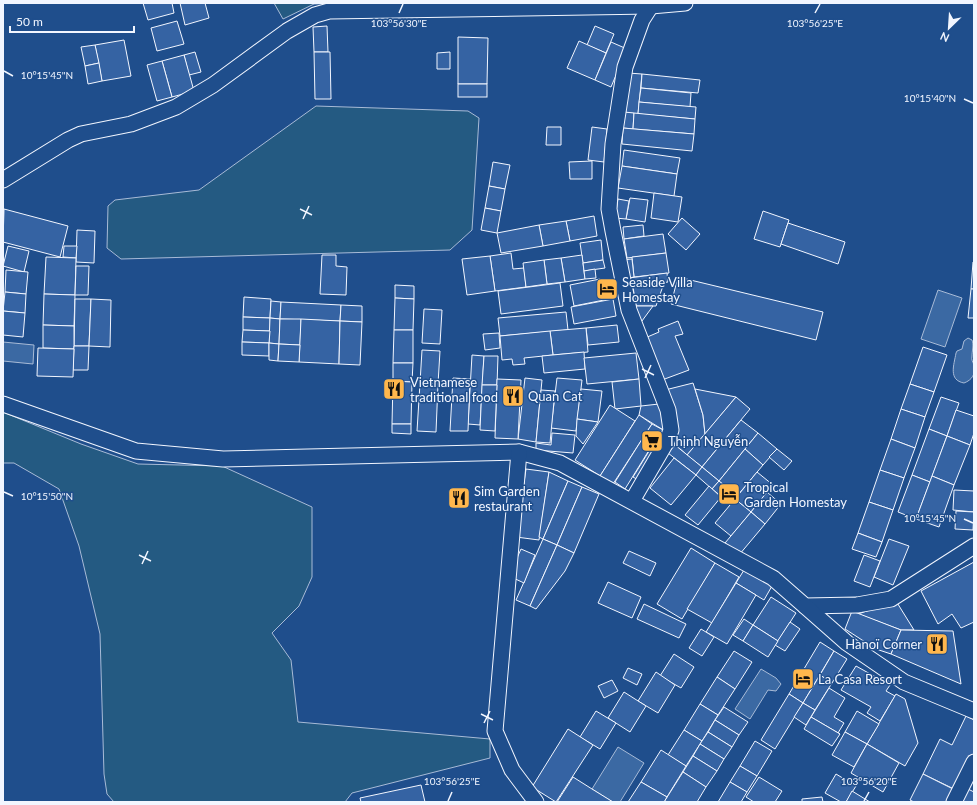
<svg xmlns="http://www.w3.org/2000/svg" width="977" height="805" viewBox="0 0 977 805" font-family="Lato,sans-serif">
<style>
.green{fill:#245a82;stroke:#a8bbd7}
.water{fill:#3b69a3;stroke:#a8bbd7}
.building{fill:#3563a3;stroke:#f2f6ff}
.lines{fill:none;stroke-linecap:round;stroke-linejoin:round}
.minor-casing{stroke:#f2f6ff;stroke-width:17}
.minor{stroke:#1f4e8c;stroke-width:15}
.ticks{fill:none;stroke:#f2f6ff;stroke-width:1.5}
.labels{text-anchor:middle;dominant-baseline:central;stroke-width:3;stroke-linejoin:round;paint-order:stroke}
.poi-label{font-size:13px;fill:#f2f6ff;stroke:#1f4e8c;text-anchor:start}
.ticks-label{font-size:10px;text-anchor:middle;fill:#f2f6ff;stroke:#1f4e8c;stroke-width:3;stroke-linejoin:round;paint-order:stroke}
</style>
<rect width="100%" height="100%" fill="#1f4e8c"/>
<g class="green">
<polygon points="274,3 339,3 314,4 283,19"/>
<polygon points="316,106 468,111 479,118 472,230 450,250 121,259 107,248 108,206 115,200 199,190"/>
<polygon points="3,412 81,444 138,464 222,466 312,507 312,577 299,606 272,633 291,660 298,722 490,739 490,758 352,793 345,802 114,802 107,794 104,774 100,634 79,546 59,489 14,463 3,463"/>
</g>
<g class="water">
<polygon points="938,290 962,298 945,347 921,339"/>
<path d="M 968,338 L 972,340 C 974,345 972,351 972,356 C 971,360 973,362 974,365 C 976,374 972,380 964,383 C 948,380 954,365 956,353 L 957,351 L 962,349 L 964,341 Z"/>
<polygon points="3,342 34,345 33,364 3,361"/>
<polygon points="761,669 776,678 781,684 776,691 768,690 750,719 735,709"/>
<polygon points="618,747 644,763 620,802 613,802 592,789"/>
</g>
<g class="building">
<polygon points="143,3 172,3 174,13 148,20"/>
<polygon points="180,3 205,3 209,18 185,25"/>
<polygon points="177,21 184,44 157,51 151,28"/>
<polygon points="327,26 328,52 314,52 313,27"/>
<polygon points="595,26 614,34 606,53 587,45"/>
<polygon points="458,37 488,38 487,84 458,84"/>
<polygon points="124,40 131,76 102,81 95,45"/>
<polygon points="579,41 606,53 595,80 567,68"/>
<polygon points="611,42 627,49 611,87 595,80"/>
<polygon points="95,45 99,63 85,66 81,47"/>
<polygon points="195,52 201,72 189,75 184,55"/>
<polygon points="314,52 330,52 331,99 315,99"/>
<polygon points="450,52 450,69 437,69 437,53"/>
<polygon points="184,55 194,91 172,97 162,61"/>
<polygon points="162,61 172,97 157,101 147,65"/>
<polygon points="99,63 102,81 88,84 85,66"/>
<polygon points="628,73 642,74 638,114 624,112"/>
<polygon points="642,74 700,80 698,93 641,88"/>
<rect x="458" y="84" width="29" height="13"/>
<polygon points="641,88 691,93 690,107 639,102"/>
<polygon points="639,102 696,107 695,119 638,114"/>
<polygon points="624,112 634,113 633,129 623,128"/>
<polygon points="634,113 695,119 694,134 633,129"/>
<polygon points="547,127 561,127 561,145 546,145"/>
<polygon points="592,127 607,129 604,162 588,160"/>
<polygon points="623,128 694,134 692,151 622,144"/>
<polygon points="624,150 680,158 677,174 622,166"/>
<polygon points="592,161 592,179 570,179 569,162"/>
<polygon points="493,162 510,165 505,189 489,186"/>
<polygon points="622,166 677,174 674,196 618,188"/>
<polygon points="489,186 505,189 501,211 485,208"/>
<polygon points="654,193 682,197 678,222 651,218"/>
<polygon points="630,198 648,200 645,222 626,219"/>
<polygon points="618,199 629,201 626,219 615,218"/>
<polygon points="485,208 501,211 497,233 481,230"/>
<polygon points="4,209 68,226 60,257 3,242"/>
<polygon points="763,211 789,220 780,247 754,239"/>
<polygon points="594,216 597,236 570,241 566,221"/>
<polygon points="682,218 700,234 686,250 668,234"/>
<polygon points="566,221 570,241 543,246 539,225"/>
<polygon points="788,223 845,242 838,264 781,244"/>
<polygon points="539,225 543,246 501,253 497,233"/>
<polygon points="643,225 644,236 624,239 623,227"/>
<polygon points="77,230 95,231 94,263 76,262"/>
<polygon points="663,234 666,253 627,258 624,239"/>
<polygon points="601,240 603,260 583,263 580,243"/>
<polygon points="8,246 29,251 24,272 3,266"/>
<polygon points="64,246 77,246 76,258 63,257"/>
<polygon points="511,253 513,269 524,268 526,287 495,291 490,256"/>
<polygon points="666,253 669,273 634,277 632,257"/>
<polygon points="322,255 336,255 336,266 347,267 346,295 320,294"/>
<polygon points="582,255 585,279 565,282 561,258"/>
<polygon points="490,256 495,291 467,295 462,259"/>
<polygon points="46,257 76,258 75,295 44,294"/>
<polygon points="561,258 565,282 547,284 544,260"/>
<polygon points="632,259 634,277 624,279 621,260"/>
<polygon points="544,260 547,284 526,287 523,263"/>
<polygon points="603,260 605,268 584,271 583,263"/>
<polygon points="973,262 974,263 974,289 971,289"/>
<polygon points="76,266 89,266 88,295 75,295"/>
<polygon points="595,269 596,278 585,279 584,271"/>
<polygon points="6,270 28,272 26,294 5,292"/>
<polygon points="667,273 668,282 630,287 629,278"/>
<polygon points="678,277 823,312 816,340 671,304"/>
<polygon points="600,279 604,300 574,306 570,285"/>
<polygon points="560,283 563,306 501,314 498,291"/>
<polygon points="664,283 656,306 636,306 633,287"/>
<polygon points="395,285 414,286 414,299 395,298"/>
<polygon points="971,289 974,289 974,318 968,318"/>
<polygon points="5,292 26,294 25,313 3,311"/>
<polygon points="44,294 75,295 74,326 43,325"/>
<polygon points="244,297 271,299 270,318 243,317"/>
<polygon points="395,298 414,299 413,330 394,330"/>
<polygon points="75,299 91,299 89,346 74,346"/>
<polygon points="91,299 111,300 110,347 89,346"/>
<polygon points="613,299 616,316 574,324 571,307"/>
<polygon points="271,301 281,302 280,319 270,318"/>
<polygon points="281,302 341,305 340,321 280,319"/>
<polygon points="341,305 362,306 362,322 340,321"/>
<polygon points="636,306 653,306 639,325"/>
<polygon points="424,309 442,310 440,344 422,343"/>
<polygon points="3,311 25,313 23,337 3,335"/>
<polygon points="566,312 568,330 500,336 498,318"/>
<polygon points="243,317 270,318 270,331 243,330"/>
<polygon points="270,318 280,319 279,344 269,343"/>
<polygon points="280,319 301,319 300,345 279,344"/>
<polygon points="301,319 340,321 339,364 299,362"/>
<polygon points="340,321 362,322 360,365 339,364"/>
<polygon points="678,321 683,334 675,336 689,370 662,380 645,338 659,332 658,329"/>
<polygon points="43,325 74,326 74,349 43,348"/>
<polygon points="617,325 619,342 588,345 586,328"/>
<polygon points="586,328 588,352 553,355 550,331"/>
<polygon points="243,330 270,331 269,343 242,342"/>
<polygon points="394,330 413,330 413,363 393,363"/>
<polygon points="550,331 553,355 524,358 525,364 513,365 512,359 502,360 500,336"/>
<polygon points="499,333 500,348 485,350 483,334"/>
<polygon points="242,342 269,343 269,356 242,355"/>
<polygon points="269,343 279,344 278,361 269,360"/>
<polygon points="279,344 300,345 299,362 278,361"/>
<polygon points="74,346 89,346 88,370 73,370"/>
<polygon points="923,347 947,355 934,392 910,384"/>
<polygon points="38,348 74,349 73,377 37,376"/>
<polygon points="422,350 440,351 438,384 420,383"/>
<polygon points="584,352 585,369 544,373 542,356"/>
<polygon points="636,353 639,379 587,384 584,358"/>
<polygon points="472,355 484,356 480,425 468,424"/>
<polygon points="484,356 498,356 497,385 482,385"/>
<polygon points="393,363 413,363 412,382 393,381"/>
<polygon points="453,378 470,379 468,431 450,431"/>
<polygon points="525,378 542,380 536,442 518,439"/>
<polygon points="557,378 582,380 576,431 551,428"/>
<polygon points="497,379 521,380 518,439 495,438"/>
<polygon points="639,379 641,406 615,409 612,382"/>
<polygon points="393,381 412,382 411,424 392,424"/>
<polygon points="420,383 438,384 436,432 417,431"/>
<polygon points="693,383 703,415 705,434 687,455 671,441 665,390"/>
<polygon points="910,384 934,392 925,417 901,409"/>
<polygon points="482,385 497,385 495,431 480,430"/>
<polygon points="581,389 602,391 598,422 577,419"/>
<polygon points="695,389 736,397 705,434 703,415"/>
<polygon points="541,390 555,391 550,443 536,442"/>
<polygon points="736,397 750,409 702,467 687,455"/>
<polygon points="941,397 959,403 947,436 929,429"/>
<polygon points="659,404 665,431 639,415 641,406"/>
<polygon points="610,405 635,421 600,476 575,460"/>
<polygon points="901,409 925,417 915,448 891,439"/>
<polygon points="956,410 974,416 974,433 970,445 947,436"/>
<polygon points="639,415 652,424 613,484 600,476"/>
<polygon points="577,419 598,422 583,444 576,436"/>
<polygon points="741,420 758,433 719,481 702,467"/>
<polygon points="392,424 411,424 411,434 392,433"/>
<polygon points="652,424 665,431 659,450 652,446 656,439 646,433"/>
<polygon points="929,429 947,436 930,482 912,475"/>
<polygon points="552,433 575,435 573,453 536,450 536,443 551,445"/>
<polygon points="646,433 656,439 625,489 615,482"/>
<polygon points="758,433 777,449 763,465 745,449"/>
<polygon points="947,436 970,445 954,485 932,476"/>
<polygon points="891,439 915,448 904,478 880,470"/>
<polygon points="675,445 702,467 696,475 668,453"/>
<polygon points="651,448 658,453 640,481 633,477"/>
<polygon points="745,449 763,465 737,496 719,481"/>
<polygon points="777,449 792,461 784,470 769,457"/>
<polygon points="674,458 696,475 671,505 650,488"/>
<polygon points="702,467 719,481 712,489 696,475"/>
<polygon points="526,469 549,472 539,540 516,537"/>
<polygon points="880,470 904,478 893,510 869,502"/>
<polygon points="549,472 568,481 543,539 539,537"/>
<polygon points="757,472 773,485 751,512 735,499"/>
<polygon points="912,475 930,482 916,519 898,512"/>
<polygon points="932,476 954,485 939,527 916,519"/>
<polygon points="568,481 582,487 557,545 543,539"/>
<polygon points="719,481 737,496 731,504 712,489"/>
<polygon points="709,486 721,497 698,525 685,515"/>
<polygon points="582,487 599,494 574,553 557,545"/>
<polygon points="954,490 974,491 974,512 953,510"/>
<polygon points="767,492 781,504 765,524 751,512"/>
<polygon points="735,499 751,512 731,536 715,523"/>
<polygon points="869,502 893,510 882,542 858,533"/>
<polygon points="956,511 974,512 973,530 955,529"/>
<polygon points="751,512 765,524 739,555 725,543"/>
<polygon points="858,533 882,542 876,557 852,549"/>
<polygon points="543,539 557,545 530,606 516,600"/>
<polygon points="889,539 909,546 893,585 874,577"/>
<polygon points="557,545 574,553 565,571 536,609 530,606"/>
<polygon points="691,548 715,563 682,619 657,604"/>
<polygon points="521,549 535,555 524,583 509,576"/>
<polygon points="629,551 656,563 650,576 623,563"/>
<polygon points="864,555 880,561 870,587 854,581"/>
<polygon points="974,562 974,622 961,628 952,614 938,624 921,591"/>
<polygon points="715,563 739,577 712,623 687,609"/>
<polygon points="744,570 772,586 764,600 736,583"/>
<polygon points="608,582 641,597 632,618 598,603"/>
<polygon points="736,583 756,595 727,644 706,632"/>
<polygon points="771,597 796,613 778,641 753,625"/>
<polygon points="896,601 914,630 901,630 858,614"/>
<polygon points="644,604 686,624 679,638 637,619"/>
<polygon points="852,611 901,630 891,654 876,649 845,629"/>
<polygon points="744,619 753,625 743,641 733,635"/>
<polygon points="790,622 800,629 785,651 775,645"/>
<polygon points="753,625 778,641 768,657 743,641"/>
<polygon points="701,629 714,637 702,656 689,648"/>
<polygon points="901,630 953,631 961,684 891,654"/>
<polygon points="820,642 834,651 803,703 789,694"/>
<polygon points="734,651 752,662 735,689 717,677"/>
<polygon points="834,651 847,659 832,683 820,675"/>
<polygon points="674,654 694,667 681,688 660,676"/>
<polygon points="856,666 890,685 886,691 895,696 880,721 867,713 871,707 841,690"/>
<polygon points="628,668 642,674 637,685 623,678"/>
<polygon points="656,672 675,685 658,713 638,701"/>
<polygon points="820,675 832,683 815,710 803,703"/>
<polygon points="717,677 735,689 718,715 700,704"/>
<polygon points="612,680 618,691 604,698 598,686"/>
<polygon points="829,688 845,698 834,717 844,723 838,733 840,734 811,717"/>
<polygon points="624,692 646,706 630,732 608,718"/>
<polygon points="789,694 803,703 775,749 761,740"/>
<polygon points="896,694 905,699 918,743 905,766 867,744"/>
<polygon points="803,703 815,710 806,725 794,717"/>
<polygon points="700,704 718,715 702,741 684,730"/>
<polygon points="724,707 748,722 739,735 715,720"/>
<polygon points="596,711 616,723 600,749 580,737"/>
<polygon points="857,711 879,724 867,744 845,732"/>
<polygon points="966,716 974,720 974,755 956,790 923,774 940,739 952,745"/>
<polygon points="811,717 840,734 832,746 804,729"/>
<polygon points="715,720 739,735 732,747 708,732"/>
<polygon points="568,729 593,745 556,802 532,787"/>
<polygon points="684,730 702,741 686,766 668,755"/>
<polygon points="708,732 732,747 724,759 700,744"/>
<polygon points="845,732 867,744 854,767 832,755"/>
<polygon points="755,741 772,751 757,776 740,766"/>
<polygon points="700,744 724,759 717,771 693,756"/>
<polygon points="867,744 899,763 883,792 851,773"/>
<polygon points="661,750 686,766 667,797 641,782"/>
<polygon points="693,756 717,771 706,787 683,772"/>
<polygon points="740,766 757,776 747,792 730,782"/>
<polygon points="683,772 706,787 697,802 664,802"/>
<polygon points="836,774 856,786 846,802 841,802 825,793"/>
<polygon points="923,774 953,789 947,802 914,802 910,800"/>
<polygon points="573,777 592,789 613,802 557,802"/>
<polygon points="759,777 782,791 775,802 754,802 746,797"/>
<polygon points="641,782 667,797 664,802 628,802"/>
<polygon points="730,782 747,792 741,802 718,802"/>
<polygon points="421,785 425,802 361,802 360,798"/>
<polygon points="964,787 974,792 974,802 957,802"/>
<polygon points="852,791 870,802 846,802"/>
<polygon points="822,797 823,802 802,802 802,799"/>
</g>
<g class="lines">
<g class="minor-casing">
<g id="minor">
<polyline points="3,180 68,140 81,134 131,124 176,107 213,85 287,31 315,15 329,11 651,6 685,3"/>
<polyline points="3,404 136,451 223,459 519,452 560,463 773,578 805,606 857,605 891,599 974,546"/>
<polyline points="519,452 495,731 512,770 536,802"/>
<polyline points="632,501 667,441 671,430 668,410 629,310 613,231 609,209 613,144 625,67 642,20 651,6"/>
<polyline points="805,606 847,643 904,682 974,711"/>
<polyline points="954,802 974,762"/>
</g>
</g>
<use href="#minor" class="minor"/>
</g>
<path class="ticks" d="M 399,13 L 403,4M 815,13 L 820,4M 4,71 L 13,76M 964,99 L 973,103M 300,209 L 312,215M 303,219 L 309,206M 642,369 L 654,375M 645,378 L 651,365M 4,492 L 13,496M 964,519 L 973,523M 139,555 L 151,561M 142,564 L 148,551M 481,714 L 493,720M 484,723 L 490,711M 448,801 L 452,792M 864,801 L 869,792"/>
<defs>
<g id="hotel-square" transform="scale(1.15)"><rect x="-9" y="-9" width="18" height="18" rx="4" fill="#ffb74d" stroke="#1f4e8c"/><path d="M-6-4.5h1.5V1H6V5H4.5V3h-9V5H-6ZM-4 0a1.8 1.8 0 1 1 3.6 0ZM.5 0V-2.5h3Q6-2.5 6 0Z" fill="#111"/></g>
<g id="restaurant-square" transform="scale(1.15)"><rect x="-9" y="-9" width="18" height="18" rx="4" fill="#ffb74d" stroke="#1f4e8c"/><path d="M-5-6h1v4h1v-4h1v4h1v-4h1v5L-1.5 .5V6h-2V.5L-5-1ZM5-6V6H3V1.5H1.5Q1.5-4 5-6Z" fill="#111"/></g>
<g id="supermarket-square" transform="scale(1.15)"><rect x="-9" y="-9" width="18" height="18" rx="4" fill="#ffb74d" stroke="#1f4e8c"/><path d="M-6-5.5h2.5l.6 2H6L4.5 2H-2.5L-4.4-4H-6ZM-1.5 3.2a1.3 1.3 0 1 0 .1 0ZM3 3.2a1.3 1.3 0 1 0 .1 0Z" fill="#111"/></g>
</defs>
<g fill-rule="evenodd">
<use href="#hotel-square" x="607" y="289"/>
<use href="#restaurant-square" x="394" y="389"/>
<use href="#restaurant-square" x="513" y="396"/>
<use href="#supermarket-square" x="652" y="441"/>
<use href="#hotel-square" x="729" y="494"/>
<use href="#restaurant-square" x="459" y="498"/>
<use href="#restaurant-square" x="937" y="644"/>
<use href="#hotel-square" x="803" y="679"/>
</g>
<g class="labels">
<g class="poi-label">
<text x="622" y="282">Seaside Villa<tspan x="622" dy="15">Homestay</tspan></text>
<text x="410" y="382">Vietnamese<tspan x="410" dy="15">traditional food</tspan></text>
<text x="528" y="396">Quan Cat</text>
<text x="668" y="441">Thịnh Nguyễn</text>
<text x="744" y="487">Tropical<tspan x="744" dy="15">Garden Homestay</tspan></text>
<text x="474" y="491">Sim Garden<tspan x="474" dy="15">restaurant</tspan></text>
<text x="922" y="644" text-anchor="end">Hanoï Corner</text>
<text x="818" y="679">La Casa Resort</text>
</g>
</g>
<g class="ticks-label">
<text x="399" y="27">103°56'30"E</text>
<text x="815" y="27">103°56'25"E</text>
<text x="47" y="79">10°15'45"N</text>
<text x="930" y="102">10°15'40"N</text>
<text x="47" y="500">10°15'50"N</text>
<text x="930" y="522">10°15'45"N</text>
<text x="869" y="785">103°56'20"E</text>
<text x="452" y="785">103°56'25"E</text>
</g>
<rect width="977" height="805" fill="none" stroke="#f2f6ff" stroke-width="8"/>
<g transform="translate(949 28) rotate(205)" stroke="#1f4e8c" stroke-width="3" paint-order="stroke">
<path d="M0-3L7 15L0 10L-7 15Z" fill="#f2f6ff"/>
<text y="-6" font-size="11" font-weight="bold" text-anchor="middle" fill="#f2f6ff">N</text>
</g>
<path d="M10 26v6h124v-6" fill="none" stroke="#f2f6ff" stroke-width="2"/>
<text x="16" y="26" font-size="12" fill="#f2f6ff" stroke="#1f4e8c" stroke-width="3" paint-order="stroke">50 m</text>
</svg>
